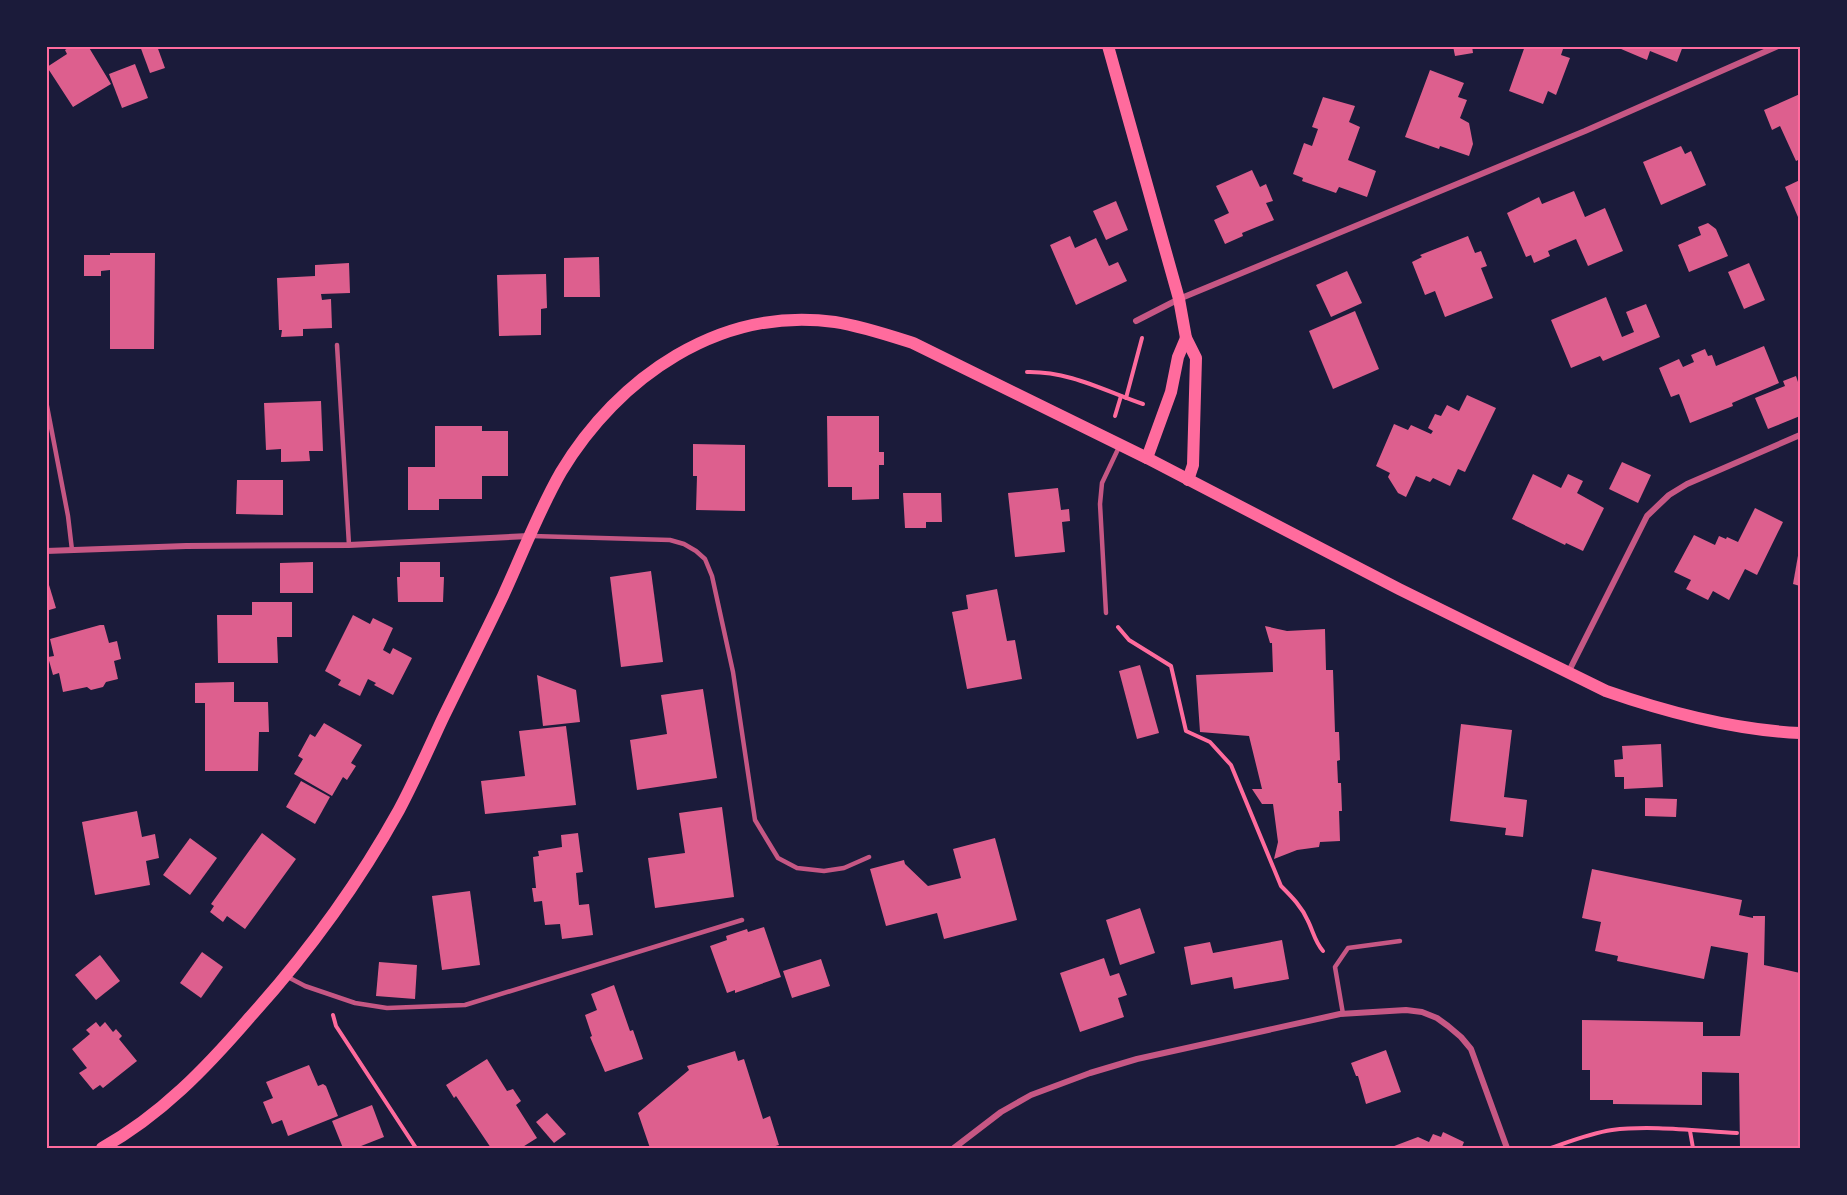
<svg xmlns="http://www.w3.org/2000/svg" width="1847" height="1195" viewBox="0 0 1847 1195" font-family="'Exo 2',sans-serif">
<style>
.building{fill:#dd5f8e}
.lines{fill:none;stroke-linecap:round;stroke-linejoin:round}
.path{stroke:#ff6b9d;stroke-width:4}
.service{stroke:#c65784;stroke-width:4.5}
.minor{stroke:#c65784;stroke-width:6}
.secondary{stroke:#ff6b9d;stroke-width:12}
.neatline{fill:none;stroke:#ff6b9d;stroke-width:2}
</style>
<rect width="100%" height="100%" fill="#1b1b3a"/>
<g class="building">
<polygon points="71,46 77,48 88,46 111,84 73,107 47,67 67,54 65,50"/>
<polygon points="140,46 157,46 165,68 150,73"/>
<polygon points="1453,46 1472,46 1473,53 1455,56"/>
<polygon points="1525,46 1564,46 1561,55 1570,58 1556,95 1548,91 1543,104 1509,91"/>
<polygon points="1614,46 1683,46 1677,62 1650,51 1647,60"/>
<polygon points="135,64 148,98 122,108 109,74"/>
<polygon points="1430,70 1464,83 1458,97 1467,100 1460,118 1469,123 1473,144 1469,156 1440,146 1439,149 1405,137"/>
<polygon points="1800,94 1800,159 1796,161 1780,126 1772,130 1764,110"/>
<polygon points="1323,97 1355,106 1349,122 1360,127 1348,160 1376,171 1367,197 1339,187 1336,193 1302,181 1303,178 1293,174 1304,143 1312,146 1318,129 1312,127"/>
<polygon points="1681,146 1685,154 1691,151 1706,185 1661,205 1643,162"/>
<polygon points="1252,170 1260,187 1266,184 1273,201 1266,203 1274,220 1242,233 1243,236 1225,244 1214,220 1229,213 1216,186"/>
<polygon points="1800,180 1800,215 1798,217 1785,187"/>
<polygon points="1574,191 1585,217 1605,208 1623,251 1588,266 1576,239 1548,251 1550,256 1534,263 1531,255 1526,257 1507,213 1539,197 1542,204"/>
<polygon points="1116,201 1128,230 1106,240 1093,211"/>
<polygon points="1708,223 1716,229 1728,256 1689,272 1678,245 1701,235 1698,227"/>
<polygon points="1070,236 1075,248 1096,238 1109,266 1118,262 1127,281 1076,305 1050,245"/>
<polygon points="1468,236 1475,253 1481,251 1487,266 1481,268 1493,298 1445,317 1435,291 1425,295 1412,262 1422,257 1420,255"/>
<polygon points="110,253 155,253 154,349 110,349 110,270 101,271 101,276 84,276 84,255 110,255"/>
<polygon points="599,257 600,297 564,297 564,258"/>
<polygon points="349,263 350,293 321,294 322,300 331,299 332,328 303,329 303,336 281,337 282,330 279,330 277,278 315,276 315,265"/>
<polygon points="1749,263 1765,300 1744,309 1728,272"/>
<polygon points="1347,271 1362,303 1331,317 1316,285"/>
<polygon points="546,274 547,308 541,309 541,335 499,336 497,275"/>
<polygon points="1606,297 1622,337 1634,332 1626,312 1646,304 1660,337 1603,361 1600,356 1571,368 1551,320"/>
<polygon points="1355,311 1379,369 1333,389 1309,331"/>
<polygon points="1764,346 1779,383 1732,403 1733,406 1690,423 1679,394 1671,397 1659,368 1679,359 1683,367 1694,362 1691,355 1705,349 1708,356 1712,355 1716,366"/>
<polygon points="1796,376 1800,388 1800,416 1768,429 1755,398 1785,386 1783,381"/>
<polygon points="1467,395 1496,408 1465,472 1458,469 1450,486 1433,478 1430,482 1416,476 1406,497 1398,493 1388,477 1390,473 1376,466 1394,424 1408,430 1411,425 1431,434 1433,431 1428,428 1435,414 1441,416 1447,405 1459,411"/>
<polygon points="321,401 323,451 309,451 310,461 281,462 281,449 266,450 264,403"/>
<polygon points="827,416 879,416 879,452 884,452 884,465 879,465 879,499 852,500 852,487 828,487"/>
<polygon points="435,426 482,426 482,431 508,431 508,476 482,476 482,499 439,499 439,510 408,510 408,467 435,467"/>
<polygon points="693,444 745,445 745,511 696,510 697,476 693,476"/>
<polygon points="1622,462 1651,475 1638,503 1609,489"/>
<polygon points="1533,474 1561,488 1568,474 1583,481 1577,493 1604,508 1583,551 1566,543 1565,545 1512,519"/>
<polygon points="237,480 283,480 283,515 236,514"/>
<polygon points="1058,488 1061,510 1069,509 1070,521 1062,522 1065,552 1015,557 1008,493"/>
<polygon points="903,493 941,493 942,522 926,522 926,528 905,528"/>
<polygon points="1755,508 1783,522 1757,575 1745,569 1729,600 1713,591 1708,600 1686,589 1691,580 1674,572 1694,535 1715,545 1719,536 1726,539 1727,537 1738,542"/>
<polygon points="1799,550 1800,550 1800,586 1793,584"/>
<polygon points="313,562 313,593 280,593 280,563"/>
<polygon points="400,562 440,562 440,577 444,577 443,602 398,602 397,577 400,577"/>
<polygon points="651,571 663,662 621,667 610,577"/>
<polygon points="46,575 56,608 46,611"/>
<polygon points="997,589 1007,641 1015,640 1022,679 967,689 952,612 968,609 966,595"/>
<polygon points="252,602 292,602 292,637 277,637 278,663 218,663 217,615 252,615"/>
<polygon points="353,615 370,624 373,618 393,628 383,650 390,654 393,648 412,658 393,695 374,685 376,683 368,679 360,696 338,685 341,680 325,671"/>
<polygon points="100,625 104,625 109,643 117,641 121,659 114,661 118,679 106,682 103,687 91,690 87,687 63,692 59,673 53,675 48,657 54,656 50,639"/>
<polygon points="1265,626 1287,631 1325,629 1326,670 1333,670 1335,732 1339,732 1340,760 1337,761 1338,783 1341,783 1342,811 1339,811 1340,841 1320,842 1319,847 1297,850 1274,859 1278,842 1273,804 1262,804 1252,789 1262,789 1249,736 1200,732 1196,675 1273,672 1272,643 1270,643"/>
<polygon points="1140,665 1159,733 1137,739 1119,671"/>
<polygon points="537,675 576,690 580,722 543,726"/>
<polygon points="234,682 234,702 268,702 269,732 259,732 258,771 205,771 205,703 195,703 195,683"/>
<polygon points="703,689 717,778 637,790 630,740 667,734 661,695"/>
<polygon points="324,723 362,745 351,763 356,766 347,780 343,777 332,796 294,774 303,759 298,756 310,734 315,737"/>
<polygon points="1461,724 1512,730 1504,797 1527,800 1523,837 1505,835 1506,828 1450,821"/>
<polygon points="566,726 576,805 485,814 481,781 525,776 519,731"/>
<polygon points="1661,744 1663,787 1624,789 1624,777 1615,777 1614,760 1623,759 1622,746"/>
<polygon points="301,781 330,797 315,824 286,807"/>
<polygon points="1645,798 1677,799 1676,817 1645,816"/>
<polygon points="722,807 734,897 655,908 648,858 685,853 679,813"/>
<polygon points="137,811 142,837 155,834 159,858 146,861 150,885 95,895 82,822"/>
<polygon points="262,833 296,859 245,929 227,916 223,922 210,912 214,906 211,904"/>
<polygon points="578,833 583,872 576,873 579,905 589,904 593,935 562,939 560,924 545,925 542,901 534,902 532,888 536,888 533,857 539,856 538,851 562,847 561,835"/>
<polygon points="190,838 217,858 190,895 163,875"/>
<polygon points="995,838 1017,920 944,939 937,913 886,926 870,869 904,860 905,864 928,886 961,878 953,849"/>
<polygon points="1592,869 1742,900 1739,915 1753,918 1753,916 1765,916 1764,965 1800,973 1800,1148 1740,1148 1739,1073 1702,1072 1702,1105 1613,1104 1613,1100 1590,1100 1590,1070 1582,1070 1582,1020 1703,1022 1703,1036 1740,1036 1748,953 1711,946 1704,979 1617,961 1618,956 1595,951 1601,922 1582,918"/>
<polygon points="470,891 480,965 442,970 432,896"/>
<polygon points="1140,908 1155,953 1120,965 1106,920"/>
<polygon points="764,927 781,977 735,993 735,990 727,993 710,946 727,940 726,936 747,929 748,932"/>
<polygon points="1282,940 1289,979 1234,989 1232,977 1191,985 1184,947 1210,942 1213,953"/>
<polygon points="202,952 223,967 201,998 180,983"/>
<polygon points="100,955 120,981 96,1000 75,975"/>
<polygon points="1104,958 1110,976 1119,973 1127,995 1118,998 1124,1017 1080,1032 1060,973"/>
<polygon points="821,959 830,986 792,998 783,971"/>
<polygon points="379,962 417,965 415,999 376,996"/>
<polygon points="614,985 630,1031 633,1030 643,1059 605,1072 590,1037 592,1036 585,1015 597,1010 591,994"/>
<polygon points="96,1022 100,1027 105,1022 113,1032 116,1029 122,1036 119,1039 137,1061 103,1088 100,1085 93,1090 79,1073 87,1068 72,1049 90,1034 86,1030"/>
<polygon points="1386,1050 1401,1092 1366,1104 1358,1076 1356,1076 1351,1063"/>
<polygon points="735,1051 738,1061 744,1059 763,1119 770,1116 779,1145 772,1147 772,1148 650,1148 638,1113 689,1070 687,1066"/>
<polygon points="487,1059 507,1091 513,1089 521,1101 516,1105 537,1138 521,1148 491,1148 456,1096 454,1098 446,1085"/>
<polygon points="309,1065 318,1086 323,1084 326,1086 338,1116 288,1136 282,1120 272,1124 263,1102 273,1098 266,1082"/>
<polygon points="372,1105 384,1137 356,1148 343,1148 332,1121"/>
<polygon points="547,1113 566,1134 554,1143 536,1122"/>
<polygon points="1443,1132 1464,1142 1462,1147 1466,1148 1389,1148 1418,1137 1429,1142 1433,1134 1441,1137"/>
</g>
<g class="lines">
<g class="path">
<path d="M 1027,372 C 1069,371 1105,391 1143,404"/>
<polyline points="1126,398 1142,338"/>
<polyline points="1115,416 1121,396"/>
<path d="M 1118,627 L 1129,640 L 1171,666 L 1186,731 L 1210,742 L 1231,765 L 1281,886 C 1292,897 1302,907 1308,921 C 1313,931 1315,942 1323,951"/>
<polyline points="333,1015 336,1026 416,1148"/>
<polyline points="1690,1131 1693,1148"/>
<path d="M 1551,1148 C 1571,1141 1591,1133 1612,1130 C 1651,1125 1698,1131 1737,1133"/>
</g>
<g class="service">
<polyline points="337,345 349,545"/>
<polyline points="46,401 68,516 72,550"/>
<polyline points="532,536 670,540 684,544 696,551 705,559 712,576 733,672 755,820 778,858 797,868 824,871 844,868 869,857"/>
<polyline points="1106,613 1100,504 1102,483 1119,447"/>
<polyline points="286,976 305,986 355,1003 387,1008 465,1005 742,920"/>
<polyline points="1343,1014 1335,967 1348,948 1400,941"/>
</g>
<g class="minor">
<polyline points="1136,321 1179,299 1585,131 1778,46"/>
<polyline points="46,551 186,546 349,545 529,536"/>
<polyline points="1568,673 1647,516 1669,495 1687,484 1800,435"/>
<polyline points="954,1148 1001,1112 1031,1095 1090,1073 1137,1059 1340,1014 1406,1010 1422,1012 1437,1018 1448,1026 1461,1037 1471,1049 1507,1148"/>
</g>
<g class="secondary">
<polyline points="1108,46 1179,299 1186,338 1196,358 1193,465 1188,480"/>
<polyline points="1147,458 1171,392 1178,357 1186,338"/>
<path d="M 102,1148 C 161,1115 206,1068 250,1017 C 307,954 358,884 399,810 C 415,780 428,750 442,720 C 462,679 483,638 503,596 C 522,555 538,512 561,472 C 618,377 720,306 835,322 C 861,326 888,335 913,343 L 1147,458 L 1399,589 L 1606,691 C 1669,713 1734,730 1800,733"/>
</g>
</g>
<rect width="1847" height="1195" fill="none" stroke="#1b1b3a" stroke-width="96"/>
<rect x="48" y="48" width="1751" height="1099" class="neatline"/>
</svg>
